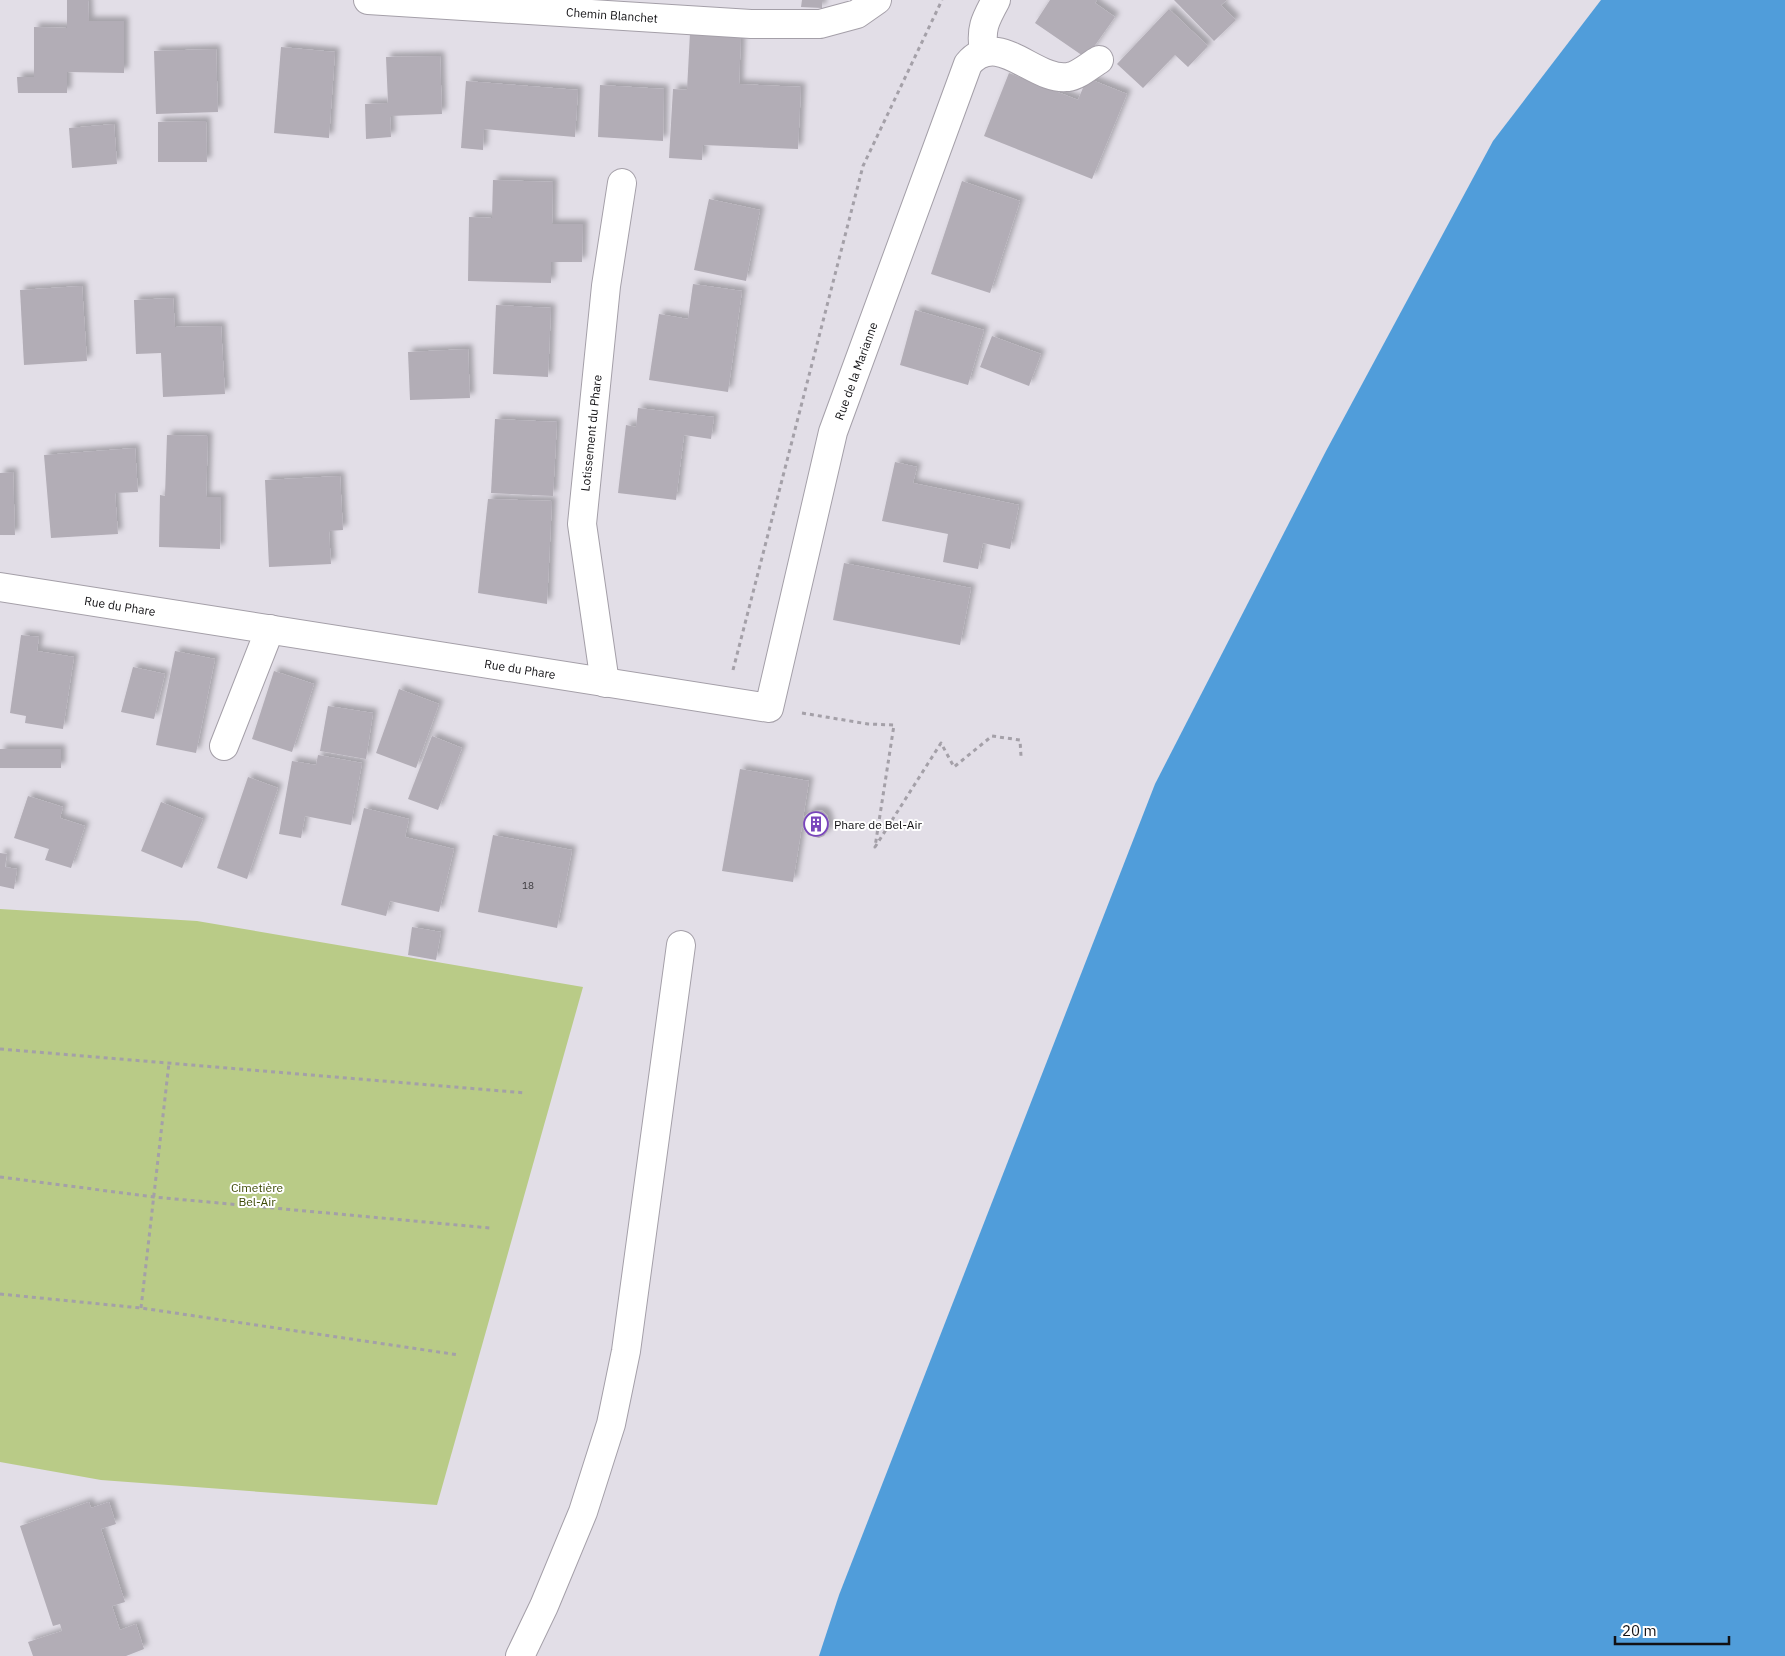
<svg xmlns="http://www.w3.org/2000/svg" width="1785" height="1656" viewBox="0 0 1785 1656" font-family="'IBM Plex Sans',sans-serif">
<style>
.green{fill:#b9cb87}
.water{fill:#509dda}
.building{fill:#b2adb6;filter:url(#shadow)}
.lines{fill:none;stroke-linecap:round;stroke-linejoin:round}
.street-casing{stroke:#a49fa8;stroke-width:30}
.path{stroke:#a4a0a8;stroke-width:3;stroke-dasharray:4 4;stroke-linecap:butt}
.street{stroke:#fff;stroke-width:28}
.labels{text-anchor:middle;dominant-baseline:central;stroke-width:4;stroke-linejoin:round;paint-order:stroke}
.number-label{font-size:10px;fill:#3a383c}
.street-label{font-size:12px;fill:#121114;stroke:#fff}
.poi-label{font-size:12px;fill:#121114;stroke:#fff;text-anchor:start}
.park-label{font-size:12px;fill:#3c4904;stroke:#fff}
</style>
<defs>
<filter id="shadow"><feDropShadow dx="4.5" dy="-4.5" stdDeviation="2.5" flood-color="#0004"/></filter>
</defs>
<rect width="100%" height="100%" fill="#e2dee7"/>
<polygon class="green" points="0,909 197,921 583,987 437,1505 101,1480 0,1462"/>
<polygon class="water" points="1601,0 1785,0 1785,1656 819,1656 839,1595 1155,784 1326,451 1493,141"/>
<g class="building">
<polygon points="67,0 88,0 89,21 124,21 124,73 67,72 67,93 18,93 17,77 34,77 34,27 67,28"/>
<polygon points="802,0 822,0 822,8 801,7"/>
<polygon points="1050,0 1097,0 1095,3 1115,17 1086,58 1035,23"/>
<polygon points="1174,0 1227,0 1221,5 1236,20 1214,41"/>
<polygon points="1169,9 1208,46 1188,67 1175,55 1143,88 1117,64"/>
<polygon points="690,33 741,36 739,84 801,87 798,149 703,145 702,160 669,158 673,89 687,90"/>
<polygon points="281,47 335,52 329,138 274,133"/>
<polygon points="216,49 218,112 156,114 154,51"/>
<polygon points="440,56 442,114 390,116 391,137 366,139 365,104 388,103 386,57"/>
<polygon points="1009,73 1078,100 1087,78 1127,94 1092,179 984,136"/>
<polygon points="466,81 578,90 575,137 484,129 483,150 461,148"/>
<polygon points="600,85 664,89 663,141 598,137"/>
<polygon points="206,121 207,162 158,162 158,122"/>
<polygon points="114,124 117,164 72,168 69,128"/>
<polygon points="493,180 553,182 552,224 583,224 582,262 551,262 551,283 468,281 469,217 492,218"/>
<polygon points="962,181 1020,201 990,293 931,274"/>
<polygon points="709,199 760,210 746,281 694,270"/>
<polygon points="693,284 742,291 728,392 649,380 659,314 688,319"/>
<polygon points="82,286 87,361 24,365 20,290"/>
<polygon points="173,298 175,327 221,326 225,394 163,397 161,353 136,354 134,300"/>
<polygon points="496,305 551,308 548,377 493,374"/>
<polygon points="915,310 984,330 968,385 900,365"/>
<polygon points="992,336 1041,354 1029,386 980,367"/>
<polygon points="468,349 470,398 410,400 408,352"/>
<polygon points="638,408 714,417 711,439 684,435 676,500 618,493 626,425 636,427"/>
<polygon points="495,419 557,422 553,496 491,493"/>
<polygon points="167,435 208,436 206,497 221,497 220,549 159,547 160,495 165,496"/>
<polygon points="135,448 138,492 115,493 118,534 51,538 44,455"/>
<polygon points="895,462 917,467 913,483 1019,505 1010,549 983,543 978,569 943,562 948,534 882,521"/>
<polygon points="13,472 15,535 0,535 0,473"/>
<polygon points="340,476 343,530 329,531 331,564 269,567 265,480"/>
<polygon points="488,499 552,501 547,604 478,593"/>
<polygon points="844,563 971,588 960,645 833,620"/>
<polygon points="21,635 39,637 37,651 74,657 63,729 25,723 26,716 10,713"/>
<polygon points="175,651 215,659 196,753 156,745"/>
<polygon points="133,667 165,674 154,719 121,712"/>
<polygon points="274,671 314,684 292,752 252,739"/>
<polygon points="399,689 439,704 416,768 376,753"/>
<polygon points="328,706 373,713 366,759 320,751"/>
<polygon points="432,736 462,748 438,810 408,799"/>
<rect x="0" y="749" width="61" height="19"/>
<polygon points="318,755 362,763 351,825 305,816 301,838 279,834 292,761 316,765"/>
<polygon points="740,769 809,781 803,818 812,810 823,811 827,815 830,826 828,831 824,836 819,838 808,835 802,826 793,882 722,871"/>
<polygon points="248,777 278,788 247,879 217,868"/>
<polygon points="28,796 63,807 60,818 85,826 71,868 45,860 49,849 14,838"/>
<polygon points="161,802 203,819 182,868 141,851"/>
<polygon points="364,808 409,819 405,837 454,849 439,912 390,901 386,916 341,905"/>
<polygon points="493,835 572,850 557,928 478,912"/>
<polygon points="0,853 7,854 5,867 17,869 14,889 0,886"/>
<polygon points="412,927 441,932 436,960 408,955"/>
<polygon points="89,1502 91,1508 109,1502 116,1524 101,1529 125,1602 112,1606 120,1630 136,1624 144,1649 126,1656 33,1656 28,1642 62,1631 60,1624 53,1626 20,1526"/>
</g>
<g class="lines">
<g class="street-casing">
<g id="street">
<polyline points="368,0 751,24 820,24 857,14 877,0"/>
<path d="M 984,52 C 980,29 985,20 996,0"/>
<path d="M 0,587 L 769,708 L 833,432 L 968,64 C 998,28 1035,82 1068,77 C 1078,76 1090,65 1099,60"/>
<polyline points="605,683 582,524 606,286 622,183"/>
<polyline points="224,746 270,629"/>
<polyline points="520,1656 544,1606 583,1512 611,1424 626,1351 681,945"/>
</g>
</g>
<g class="path">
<polyline points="733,670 863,166 942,0"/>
<polyline points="802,713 868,724 894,725 875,847 941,743 954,767 992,736 1020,740 1021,756"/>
<polyline points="0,1049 526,1093"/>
<polyline points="0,1177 154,1197 490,1228"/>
<polyline points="0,1294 141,1308 459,1355"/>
<polyline points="141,1308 169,1063"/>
</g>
<use href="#street" class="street"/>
</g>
<defs>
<g id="building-ring" transform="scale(1.25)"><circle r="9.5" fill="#fff" stroke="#7945bc" stroke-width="1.5"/><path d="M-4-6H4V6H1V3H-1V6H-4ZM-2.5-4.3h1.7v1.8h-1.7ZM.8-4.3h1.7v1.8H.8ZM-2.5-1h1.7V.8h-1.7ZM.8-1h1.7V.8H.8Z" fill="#7945bc"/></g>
</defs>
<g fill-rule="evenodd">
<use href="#building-ring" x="816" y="824"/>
</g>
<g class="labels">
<g class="number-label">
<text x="528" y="885">18</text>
</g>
<g class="street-label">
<text transform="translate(612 15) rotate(4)">Chemin Blanchet</text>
<text transform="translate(856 371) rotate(-70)">Rue de la Marianne</text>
<text transform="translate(591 433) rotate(-84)">Lotissement du Phare</text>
<text transform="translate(120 606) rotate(9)">Rue du Phare</text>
<text transform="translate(520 669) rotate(9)">Rue du Phare</text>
</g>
<g class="poi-label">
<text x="834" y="824">Phare de Bel-Air</text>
</g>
<g class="park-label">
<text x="257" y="1187">Cimetière<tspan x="257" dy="14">Bel-Air</tspan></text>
</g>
</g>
<path d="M1615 1636v8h114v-8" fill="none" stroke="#121114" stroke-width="2.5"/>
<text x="1622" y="1636" font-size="15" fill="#121114" stroke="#ffffff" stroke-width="4" paint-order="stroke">20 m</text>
</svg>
